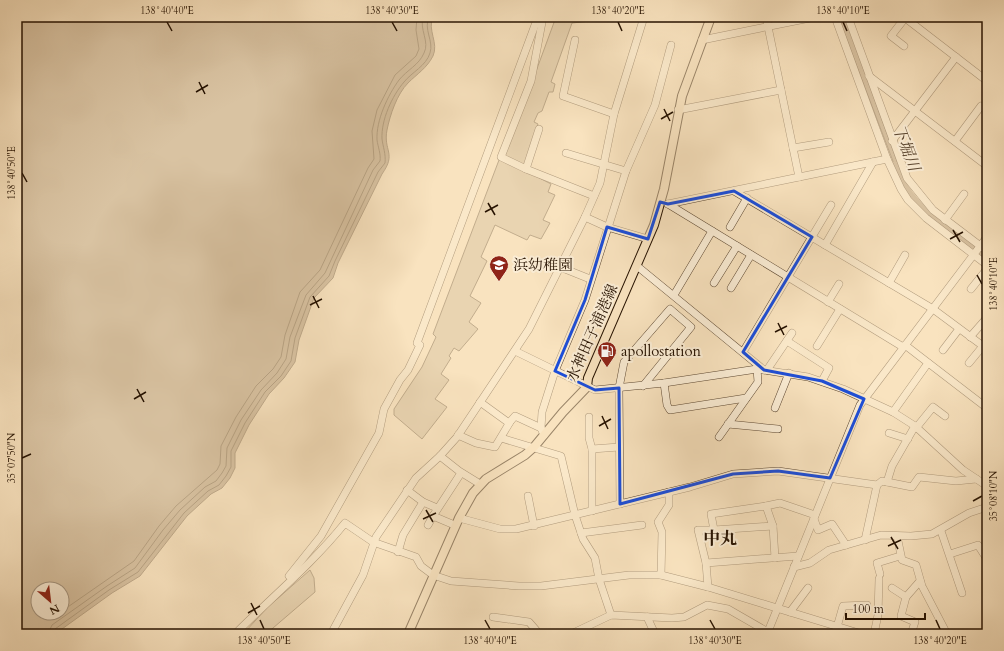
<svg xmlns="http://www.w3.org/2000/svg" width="1004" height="651" viewBox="0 0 1004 651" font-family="Cardo,'Noto Serif JP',serif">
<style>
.green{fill:#d5c09f;stroke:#7e6a50}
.water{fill:#b29c7f;stroke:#7a654d;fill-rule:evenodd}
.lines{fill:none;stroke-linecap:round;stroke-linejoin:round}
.shore{stroke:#6c5840;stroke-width:1}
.river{stroke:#b29c7f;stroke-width:9}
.minor-casing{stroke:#5c4731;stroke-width:8}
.major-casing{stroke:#271302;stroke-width:10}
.minor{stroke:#fbedd5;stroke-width:7}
.major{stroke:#f9e3bf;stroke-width:8}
.marked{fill:none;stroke:#1d4ed8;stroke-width:3;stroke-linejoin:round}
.ticks{fill:none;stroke:#271302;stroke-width:1.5}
.labels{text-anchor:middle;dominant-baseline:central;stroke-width:4;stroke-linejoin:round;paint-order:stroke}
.poi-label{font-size:15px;fill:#271302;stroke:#fbedd5;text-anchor:start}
.street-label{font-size:15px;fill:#271302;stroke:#fbedd5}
.water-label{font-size:16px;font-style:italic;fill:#5f4a34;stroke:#fbedd5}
.quarter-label{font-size:17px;font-weight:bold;fill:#271302;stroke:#fbedd5}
.neatline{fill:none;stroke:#271302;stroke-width:1.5}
.ticks-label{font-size:10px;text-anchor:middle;fill:#271302}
</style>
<rect width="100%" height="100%" fill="#f9e3bf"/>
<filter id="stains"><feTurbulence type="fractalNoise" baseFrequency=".005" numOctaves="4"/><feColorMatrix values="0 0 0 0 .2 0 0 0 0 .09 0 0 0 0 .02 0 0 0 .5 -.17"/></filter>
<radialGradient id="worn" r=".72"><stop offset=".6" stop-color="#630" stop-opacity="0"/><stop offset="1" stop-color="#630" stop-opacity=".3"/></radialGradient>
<g class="green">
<polygon points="556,17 601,17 600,20 572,23 551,82 555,84 553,92 549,92 542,111 538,113 534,122 538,124 524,170 551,184 548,192 555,195 543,220 550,223 541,239 530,235 527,240 495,225 481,257 487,261 470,296 481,303 469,322 478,329 459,351 454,348 449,356 451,358 441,374 449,380 435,399 447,407 422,439 394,415 394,409 422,367 436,337 433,334 499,160 503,161"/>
<polygon points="310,570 314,578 315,592 266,634 243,634 268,607"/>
</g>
<g class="water">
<path d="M 17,17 L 433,17 C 427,30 439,43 433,56 C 427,68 417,74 408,83 C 397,94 390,115 387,130 C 383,151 397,153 382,174 L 338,263 L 333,278 L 314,298 L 299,340 L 295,362 L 284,378 L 269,394 L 249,425 L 235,453 L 235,468 L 230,478 L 222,488 L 211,494 L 187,516 L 140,576 L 112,593 L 55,634 L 17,634 ZM 38,589 L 62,589 L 62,613 L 38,613 Z"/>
<polygon points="838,17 845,17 902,175 899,177"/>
</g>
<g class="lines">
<g class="shore">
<polyline points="62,611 134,561 159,526 176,506 217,470 220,464 221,446 236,417 256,386 273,369 281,357 285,335 300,292 320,270 368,168 374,159 372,131 377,110 395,75 416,56 419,49 416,30 417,17"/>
<path d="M 48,634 L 52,625 L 107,586 L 135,568 L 163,530 L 180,510 L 205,487 L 216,481 L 222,473 L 226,466 L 227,448 L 241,420 L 261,390 L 277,373 L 286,359 L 290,337 L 306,295 L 325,273 L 373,170 L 380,161 C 381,154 378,147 377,140 C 376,120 388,95 399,80 C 407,70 419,65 424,53 C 430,42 419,29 423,17"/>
<path d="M 53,634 L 55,629 L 109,590 L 138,572 L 184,513 L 208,491 L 219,485 L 226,476 L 231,467 L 231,451 L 245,423 L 265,392 L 281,376 L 291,361 L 295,338 L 310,297 L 329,276 L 335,261 L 378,172 L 385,163 C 386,154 383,147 382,139 C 381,120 392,96 404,82 C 412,72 426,66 430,53 C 434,41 423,29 429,17"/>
</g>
<path class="river" d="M 895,166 C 899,173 901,182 905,189 C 924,218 960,238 987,259"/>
<g class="minor-casing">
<g id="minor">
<polyline points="543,17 531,81 501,157 526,169 594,196"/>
<polyline points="766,17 799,177"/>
<polyline points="835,17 887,159 901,189 908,200 926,218 987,265"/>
<polyline points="848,17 907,178 933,210 987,251"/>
<polyline points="904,17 987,81"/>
<polyline points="575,40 563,96 614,114"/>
<polyline points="702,40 815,17"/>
<polyline points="904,46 891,36 905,18"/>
<polyline points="869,76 987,166"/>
<polyline points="678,110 781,90"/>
<polyline points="892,141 956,57"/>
<polyline points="955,141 981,106"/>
<polyline points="793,148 829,142"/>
<polyline points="566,153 626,171"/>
<polyline points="526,169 539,129"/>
<polyline points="734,191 933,309 987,349"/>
<polyline points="668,204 903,347"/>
<polyline points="668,204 887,159"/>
<polyline points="585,217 607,227 648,239"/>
<polyline points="945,220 964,194"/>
<polyline points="730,227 747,198"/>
<polyline points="825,245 873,162"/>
<polyline points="637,266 764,370"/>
<polyline points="560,267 590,279"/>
<polyline points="714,283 737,246"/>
<polyline points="889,283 905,255"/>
<polyline points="731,288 751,255"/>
<polyline points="971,289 987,269"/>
<polyline points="674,295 712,231"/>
<polyline points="828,302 839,284"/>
<polyline points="970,337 985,320"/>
<polyline points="787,341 829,368 822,381"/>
<polyline points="905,345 987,408"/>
<polyline points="817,346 840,309"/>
<polyline points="943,350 959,329"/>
<polyline points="515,351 595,390 664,383 757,369 808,377 843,389 893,412 915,426 963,470 987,486"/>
<polyline points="743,352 831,205"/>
<polyline points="969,363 987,341"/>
<polyline points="767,370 792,333"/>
<polyline points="664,383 667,405 670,410 746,398"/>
<polyline points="480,402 509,423 515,416 541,428"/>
<polyline points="775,408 789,373"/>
<polyline points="893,412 928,363"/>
<polyline points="589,417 589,438 592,449 592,511"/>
<polyline points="728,424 778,429"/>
<polyline points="916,428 933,407 945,416"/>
<polyline points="889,433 908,439"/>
<polyline points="458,435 476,443 495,447 510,422"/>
<polyline points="544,435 541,428 542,412 555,371 585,300 626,171 655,105 671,45"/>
<polyline points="719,437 758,382 757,369"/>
<polyline points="501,438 561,456 575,515 583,539 595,558 599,579 611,615"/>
<polyline points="592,449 619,447"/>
<polyline points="440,456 457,437 529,329 585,217 600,183 614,114 644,17"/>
<polyline points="887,482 892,466 915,426"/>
<polyline points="407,490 423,502 437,508"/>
<polyline points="528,496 534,526"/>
<polyline points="620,504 619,388 624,362 670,309 691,327 643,386"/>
<polyline points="766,506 780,503 815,515"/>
<polyline points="459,518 500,529 516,529 690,487 733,474 778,471 877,485"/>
<polyline points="814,519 818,530 832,524 846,545"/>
<polyline points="452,524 433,516 461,473"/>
<polyline points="428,525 433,516"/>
<polyline points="714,530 773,526"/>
<polyline points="941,531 962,593"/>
<polyline points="581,533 642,525"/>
<polyline points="897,536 902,560 916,565 922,586 946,632"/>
<polyline points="865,540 877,485 882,481 912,487 919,477 956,481 976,479"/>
<polyline points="398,552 403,535 423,502"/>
<polyline points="950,554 978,545 987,559"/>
<polyline points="706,563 798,556"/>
<polyline points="794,567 810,563 829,550 881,535 911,536 932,534 969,513 987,507"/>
<polyline points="880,574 877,563 900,556"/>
<polyline points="661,575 662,532 658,522 669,505 669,492"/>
<polyline points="289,576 321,536 361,465 379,433 384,409 400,380 408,370 420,345 417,343 538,17"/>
<polyline points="708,587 706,563 698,530 714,530 711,514 766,506 773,526 775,558"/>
<polyline points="892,588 906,597"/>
<polyline points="790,612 808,588"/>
<polyline points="493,617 529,622 536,630 536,634"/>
<polyline points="647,617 655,634"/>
<polyline points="837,627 843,606 867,605"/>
<path d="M 235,634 C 272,597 312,564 345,523 L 373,542 L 416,557 L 421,566 L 433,575 L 451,581 L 519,586 L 541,586 L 629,575 L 661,575 L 708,587 L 862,634"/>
<polyline points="331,634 363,575 376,537 416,478 440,456 459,471 480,484"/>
<polyline points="571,634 611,615 672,618 684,617 707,605 728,609 768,632"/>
<polyline points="767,634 860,405 987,237"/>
<polyline points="874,634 878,615 879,579"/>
<polyline points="911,634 915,622 901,616 906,597 920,581"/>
</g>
</g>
<g class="major-casing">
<polyline id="major" points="408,634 459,518 473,493 486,479 525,455 534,447 563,412 587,387 588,378 654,225 664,189 682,96 711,17"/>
</g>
<use href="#minor" class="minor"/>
<use href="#major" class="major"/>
</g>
<path d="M0 0H1004V651H0ZM 734,191 L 812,237 L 743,352 L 764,370 L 822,381 L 864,399 L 830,478 L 778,471 L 733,474 L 620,504 L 619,388 L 595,390 L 555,371 L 585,300 L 607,227 L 648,239 L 660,202 L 668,204 Z" fill="#f9e3bf" fill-opacity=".55" fill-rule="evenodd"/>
<path class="marked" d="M 734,191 L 812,237 L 743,352 L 764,370 L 822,381 L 864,399 L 830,478 L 778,471 L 733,474 L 620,504 L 619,388 L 595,390 L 555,371 L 585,300 L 607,227 L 648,239 L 660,202 L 668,204 Z"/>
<path class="ticks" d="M 167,22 L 172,31M 392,22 L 397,31M 618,22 L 622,31M 843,22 L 847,31M 199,82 L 205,94M 196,92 L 208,85M 664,109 L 670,121M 661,119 L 673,112M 22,173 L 27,182M 488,203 L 495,215M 485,212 L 498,205M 953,230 L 960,242M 950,239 L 963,232M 977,275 L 982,284M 313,296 L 319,308M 310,305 L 322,299M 778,323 L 784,335M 775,332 L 787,326M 137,389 L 144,402M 134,399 L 146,392M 602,416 L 608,429M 599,426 L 611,419M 22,458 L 31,454M 973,501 L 982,496M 426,510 L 433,522M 423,519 L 436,513M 891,537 L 898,549M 888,546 L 901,540M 251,603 L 257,615M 248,613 L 260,606M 260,620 L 264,629M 485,620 L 490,629M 710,620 L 715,629M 936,620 L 940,629"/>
<defs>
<g id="school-pin" transform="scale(1)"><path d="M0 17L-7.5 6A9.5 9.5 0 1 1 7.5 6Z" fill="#8f2418" stroke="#fbedd5"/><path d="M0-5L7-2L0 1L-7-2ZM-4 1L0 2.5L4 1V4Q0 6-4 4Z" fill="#fff"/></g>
<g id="fuel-pin" transform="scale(1)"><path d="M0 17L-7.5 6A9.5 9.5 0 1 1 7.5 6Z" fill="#8f2418" stroke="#fbedd5"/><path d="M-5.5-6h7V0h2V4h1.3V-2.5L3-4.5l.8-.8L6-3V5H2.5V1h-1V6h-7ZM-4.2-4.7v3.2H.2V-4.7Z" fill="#fff"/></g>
</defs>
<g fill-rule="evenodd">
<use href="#school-pin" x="499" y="265"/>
<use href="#fuel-pin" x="607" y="351"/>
</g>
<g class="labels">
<g class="poi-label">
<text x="513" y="265">浜幼稚園</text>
<text x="621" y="351">apollostation</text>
</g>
<g class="street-label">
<text transform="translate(592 333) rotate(-66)">水神田子浦港線</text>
</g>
<g class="water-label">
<text transform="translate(906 148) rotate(69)">下堀川</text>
</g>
<g class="quarter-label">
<text x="720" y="538">中丸</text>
</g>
</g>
<rect width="1004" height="651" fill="none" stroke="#f9e3bf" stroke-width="44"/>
<g transform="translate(50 601) rotate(152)"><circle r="19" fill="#fbedd5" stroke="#a69681"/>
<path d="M0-3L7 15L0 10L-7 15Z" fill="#8f2418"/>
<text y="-6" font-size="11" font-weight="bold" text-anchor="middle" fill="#271302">N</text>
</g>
<path d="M846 613v6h79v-6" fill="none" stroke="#271302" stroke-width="2"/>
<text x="852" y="613" font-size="12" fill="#271302" stroke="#fbedd5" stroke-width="3" paint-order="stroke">100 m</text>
<rect x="22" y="22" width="960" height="607" class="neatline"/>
<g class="ticks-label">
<text x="167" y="14">138°40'40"E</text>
<text x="392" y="14">138°40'30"E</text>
<text x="618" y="14">138°40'20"E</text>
<text x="843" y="14">138°40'10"E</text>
<text transform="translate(11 173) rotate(-90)" y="4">138°40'50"E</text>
<text transform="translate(993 284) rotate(-90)" y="4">138°40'10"E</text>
<text transform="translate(11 458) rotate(-90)" y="4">35°07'50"N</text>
<text transform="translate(993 496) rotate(-90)" y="4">35°08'10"N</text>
<text x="264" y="644">138°40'50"E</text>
<text x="490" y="644">138°40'40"E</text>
<text x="715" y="644">138°40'30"E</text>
<text x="940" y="644">138°40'20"E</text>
</g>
<rect width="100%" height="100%" filter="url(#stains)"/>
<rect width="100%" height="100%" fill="url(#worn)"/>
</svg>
